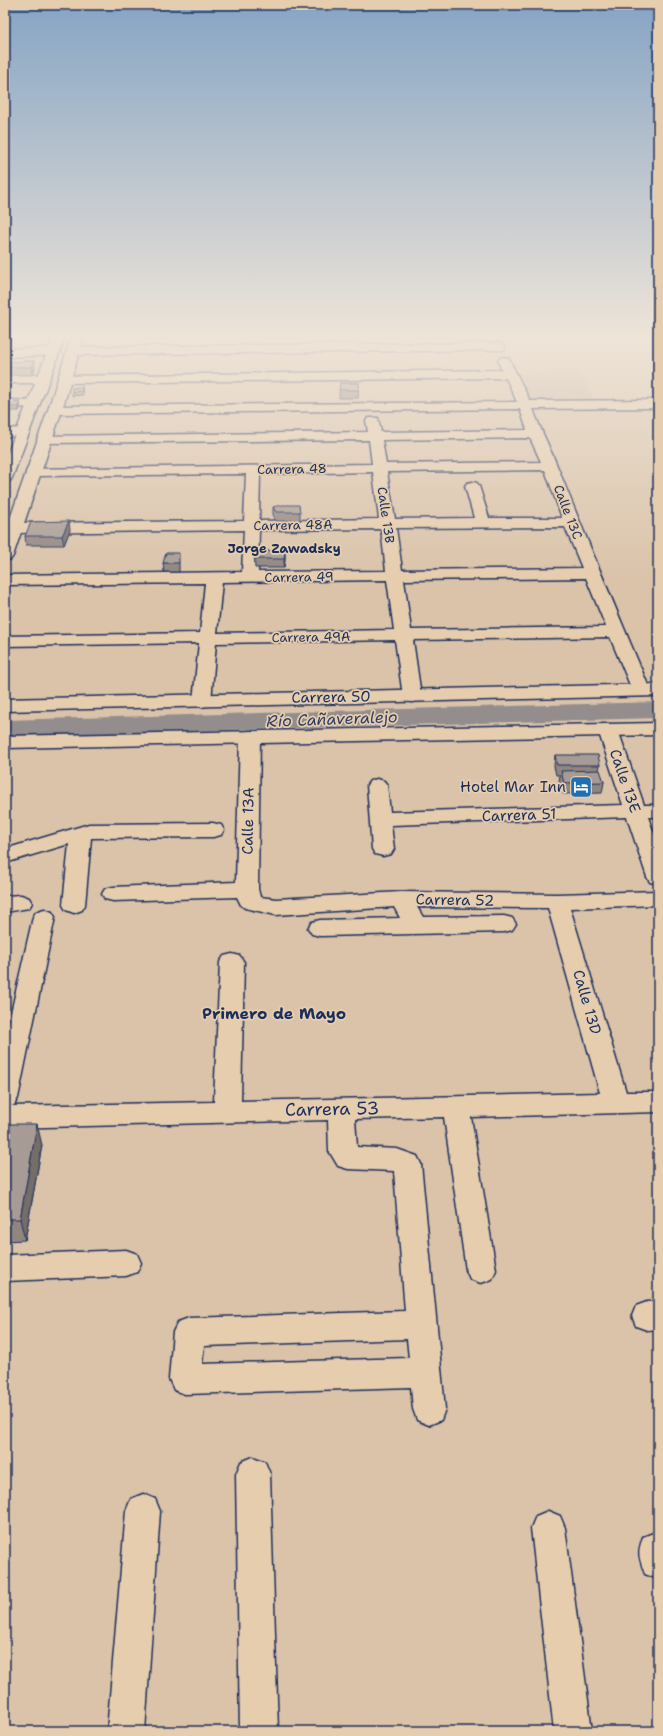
<svg xmlns="http://www.w3.org/2000/svg" width="663" height="1736" viewBox="0 0 663 1736" font-family="'Shantell Sans',sans-serif">
<style>
.built{fill:#cbb7a3}
.lines{fill:none;stroke-linecap:round;stroke-linejoin:round}
.river{fill:#938d8d;fill-rule:evenodd}
.minor-casing{stroke:#1b2f5e;stroke-width:3}
.major-casing{stroke:#1b2f5e;stroke-width:3}
.minor{fill:#e6cdae;fill-rule:evenodd}
.major{fill:#e6cdae;fill-rule:evenodd}
.wall{fill:#908680;stroke:#1b2f5e}
.shaded-wall{fill:#756d68;stroke:#1b2f5e}
.building{fill:#a79c95;stroke:#1b2f5e}
.labels{text-anchor:middle;dominant-baseline:central;stroke-width:3.5;stroke-linejoin:round;paint-order:stroke}
.far-street-label{font-size:13px;fill:#1b2f5e;stroke:#e6cdae}
.far-neighbourhood-label{font-size:13px;font-weight:bold;fill:#1b2f5e;stroke:#e6cdae}
.street-label{font-size:15px;fill:#1b2f5e;stroke:#e6cdae}
.poi-label{font-size:15px;fill:#1b2f5e;stroke:#e6cdae;text-anchor:end}
.water-label{font-size:16px;font-style:italic;fill:#2d3d65;stroke:#e6cdae}
.neighbourhood-label{font-size:16px;font-weight:bold;fill:#1b2f5e;stroke:#e6cdae}
.near-street-label{font-size:18px;fill:#1b2f5e;stroke:#e6cdae}
</style>
<rect width="100%" height="100%" fill="#dac3a9"/>
<filter id="ink" filterUnits="userSpaceOnUse"><feTurbulence type="fractalNoise" baseFrequency=".025" numOctaves="2"/><feDisplacementMap in="SourceGraphic" scale="8" xChannelSelector="R" yChannelSelector="G"/><feConvolveMatrix kernelMatrix="1 2 1 2 8 2 1 2 1" color-interpolation-filters="sRGB"/></filter>
<g filter="url(#ink)">
<polygon class="built" points="579,372 598,405 525,405 509,374"/>
<g class="lines">
<polygon class="river" points="658,702 658,718 5,736 5,720"/>
<g class="minor-casing">
<g id="minor">
<polygon points="499,343 503,344 505,347 503,350 73,355 69,354 67,351 69,348 73,347"/>
<polygon points="54,348 58,349 60,352 58,355 5,357 5,349"/>
<path d="M 504,357 L 508,358 L 510,361 L 530,401 L 658,400 L 658,408 L 533,409 C 540,429 550,448 558,468 C 588,543 619,616 650,690 L 648,694 L 641,696 L 634,694 L 632,690 L 610,637 L 413,640 L 421,696 L 419,700 L 412,702 L 405,700 L 403,696 L 395,640 L 216,643 L 211,701 L 209,705 L 202,707 L 195,705 L 193,701 L 199,643 L 5,646 L 5,636 L 200,633 L 205,583 L 5,585 L 5,575 L 242,572 L 244,530 L 14,533 L 9,531 L 6,528 L 9,525 L 14,523 L 244,521 L 246,474 L 33,476 L 28,475 L 26,472 L 28,469 L 372,464 L 369,440 L 44,443 L 39,442 L 37,439 L 39,436 L 368,432 L 366,421 L 368,418 L 378,418 L 381,432 L 527,430 L 520,409 L 55,414 L 50,413 L 48,410 L 50,407 L 55,406 L 517,402 L 506,378 L 64,383 L 60,382 L 58,379 L 60,376 L 502,370 L 498,361 L 500,358 ZM 530,438 L 541,462 L 386,464 L 382,440 ZM 545,470 L 562,518 L 489,518 L 479,486 L 477,483 L 472,482 L 467,483 L 465,486 L 474,518 L 395,519 L 387,472 ZM 373,472 L 379,519 L 259,521 L 260,474 ZM 565,527 L 582,568 L 402,570 L 396,528 ZM 381,529 L 386,571 L 258,572 L 259,530 ZM 586,578 L 606,627 L 411,630 L 404,580 ZM 387,580 L 394,630 L 217,633 L 222,582 Z"/>
<polygon points="5,375 42,375 46,376 48,379 46,382 42,383 5,383"/>
<polygon points="5,400 38,401 39,404 38,407 5,408"/>
<polygon points="23,428 28,429 30,432 28,435 5,437 5,429"/>
<polygon points="608,724 615,726 618,730 644,805 658,805 658,817 648,817 658,845 658,884 650,882 647,877 627,817 391,825 394,849 391,854 383,856 375,854 372,849 367,785 370,781 377,779 384,781 387,785 390,812 623,805 598,730 601,726"/>
<path d="M 250,731 L 257,733 L 260,737 L 258,889 L 260,897 L 276,899 L 401,892 L 557,894 L 658,891 L 658,905 L 570,908 L 626,1092 L 658,1092 L 658,1112 L 471,1117 L 496,1270 L 492,1279 L 481,1283 L 470,1279 L 466,1270 L 444,1117 L 355,1119 L 357,1147 L 397,1149 L 417,1156 L 421,1164 L 445,1409 L 441,1420 L 429,1425 L 417,1420 L 413,1409 L 411,1387 L 185,1394 L 174,1390 L 169,1379 L 173,1332 L 178,1322 L 189,1318 L 405,1311 L 394,1171 L 348,1169 L 338,1166 L 329,1151 L 328,1120 L 5,1128 L 5,1039 L 33,917 L 36,912 L 44,909 L 52,912 L 55,917 L 18,1098 L 14,1105 L 11,1106 L 214,1102 L 220,962 L 224,956 L 232,954 L 240,956 L 244,962 L 241,1101 L 600,1093 L 548,908 L 417,907 L 423,917 L 504,916 L 512,918 L 516,924 L 512,930 L 504,932 L 320,936 L 312,934 L 308,928 L 312,922 L 320,920 L 400,918 L 394,907 L 276,915 L 245,908 L 241,905 L 237,897 L 113,901 L 105,899 L 102,894 L 105,889 L 113,887 L 236,882 L 240,737 L 243,733 ZM 407,1339 L 409,1358 L 202,1364 L 204,1346 Z"/>
<polygon points="213,823 221,825 224,830 221,835 213,837 91,838 85,905 82,910 74,913 66,910 63,905 69,844 5,863 5,849 89,824"/>
<polygon points="21,895 29,898 32,903 29,908 5,912 5,896"/>
<polygon points="126,1250 137,1254 141,1263 137,1272 126,1276 5,1281 5,1255"/>
<polygon points="658,1301 658,1329 647,1330 636,1326 632,1316 636,1306 647,1302"/>
<polygon points="253,1457 265,1462 270,1474 278,1731 240,1731 236,1474 241,1462"/>
<polygon points="143,1494 155,1499 160,1511 145,1731 107,1731 126,1511 131,1499"/>
<polygon points="548,1511 560,1516 565,1528 592,1731 554,1731 531,1528 536,1516"/>
<path d="M 656,1532 L 658,1533 L 658,1579 L 645,1574 C 639,1557 637,1554 643,1537 Z"/>
</g>
</g>
<g class="major-casing">
<g id="major">
<polygon points="54,335 66,335 12,478 10,481 5,482 5,460"/>
<polygon points="72,335 84,335 62,410 13,556 11,559 5,561 5,533 48,410"/>
<polygon points="658,684 658,696 5,711 5,699"/>
<polygon points="658,723 658,735 5,748 5,736"/>
</g>
</g>
<use href="#minor" class="minor"/>
<use href="#major" class="major"/>
</g>
<g class="wall">
<polygon points="34,361 35,369 32,375 5,375 5,362"/>
<polygon points="340,383 359,383 358,398 339,398"/>
<polygon points="82,387 83,395 72,396 72,392"/>
<polygon points="20,402 20,407 19,411 10,411 9,407"/>
<polygon points="273,507 300,512 300,521 276,521 273,516"/>
<polygon points="70,530 64,545 26,545 25,536"/>
<polygon points="254,551 285,551 285,560 284,568 255,568"/>
<polygon points="179,562 179,572 164,572 163,563"/>
<polygon points="555,755 600,765 599,770 604,782 602,793 563,794 559,782 560,775 556,775 554,766"/>
<polygon points="5,1124 42,1145 25,1240 5,1241"/>
</g>
<g class="shaded-wall">
<polygon points="34,361 35,369 32,375 31,367"/>
<polygon points="20,402 20,407 19,411 19,407"/>
<polygon points="69,521 70,530 64,545 62,536"/>
<polygon points="285,551 285,560 284,568 284,559"/>
<polygon points="37,1124 42,1145 25,1240 20,1219"/>
</g>
<g class="building">
<polygon points="34,361 31,367 5,367 5,362"/>
<polygon points="340,383 359,383 359,390 339,390"/>
<polygon points="82,387 82,391 72,392 72,388"/>
<polygon points="20,402 19,407 9,407 11,403"/>
<polygon points="282,505 299,505 300,512 276,512 273,507"/>
<polygon points="69,521 62,536 25,536 31,522"/>
<polygon points="254,551 285,551 284,559 255,559"/>
<polygon points="166,553 179,553 179,563 163,563"/>
<polygon points="555,755 598,755 600,765 557,765"/>
<polygon points="600,770 604,782 564,783 561,771"/>
<polygon points="5,1124 37,1124 20,1219 5,1219"/>
</g>
</g>
<linearGradient id="sky" x2="0" y2="1"><stop stop-color="#86a4c4"/><stop offset="0.58" stop-color="#eee4d8"/><stop offset="1" stop-color="#eee4d8" stop-opacity="0"/></linearGradient>
<rect width="663" height="578" fill="url(#sky)"/>
<defs>
<g id="hotel-square" transform="scale(1.15)"><rect x="-9" y="-9" width="18" height="18" rx="4" fill="#1f6fb2" stroke="#e6cdae"/><path d="M-6-4.5h1.5V1H6V5H4.5V3h-9V5H-6ZM-4 0a1.8 1.8 0 1 1 3.6 0ZM.5 0V-2.5h3Q6-2.5 6 0Z" fill="#fff"/></g>
</defs>
<g fill-rule="evenodd">
<use href="#hotel-square" x="581" y="787"/>
</g>
<g class="labels">
<g class="far-street-label">
<text transform="translate(292 469) rotate(-1)">Carrera 48</text>
<text transform="translate(568 512) rotate(69)">Calle 13C</text>
<text transform="translate(386 515) rotate(82)">Calle 13B</text>
<text transform="translate(293 525) rotate(-1)">Carrera 48A</text>
<text transform="translate(299 577) rotate(-1)">Carrera 49</text>
<text transform="translate(311 637) rotate(-1)">Carrera 49A</text>
</g>
<g class="far-neighbourhood-label">
<text x="284" y="548">Jorge Zawadsky</text>
</g>
<g class="street-label">
<text transform="translate(331 697) rotate(-1)">Carrera 50</text>
<text transform="translate(625 781) rotate(71)">Calle 13E</text>
<text transform="translate(519 815) rotate(-2)">Carrera 51</text>
<text transform="translate(248 821) rotate(-89)">Calle 13A</text>
<text transform="translate(455 900) rotate(1)">Carrera 52</text>
<text transform="translate(587 1002) rotate(74)">Calle 13D</text>
</g>
<g class="poi-label">
<text x="566" y="787">Hotel Mar Inn</text>
</g>
<g class="water-label">
<text transform="translate(332 719) rotate(-2)">Río Cañaveralejo</text>
</g>
<g class="neighbourhood-label">
<text x="274" y="1013">Primero de Mayo</text>
</g>
<g class="near-street-label">
<text transform="translate(332 1109) rotate(-1)">Carrera 53</text>
</g>
</g>
<rect width="663" height="1736" fill="none" stroke="#e6cdae" stroke-width="20"/>
<rect x="10" y="10" width="643" height="1716" fill="none" stroke="#1b2f5e" stroke-width="1.5" filter="url(#ink)"/>
</svg>
